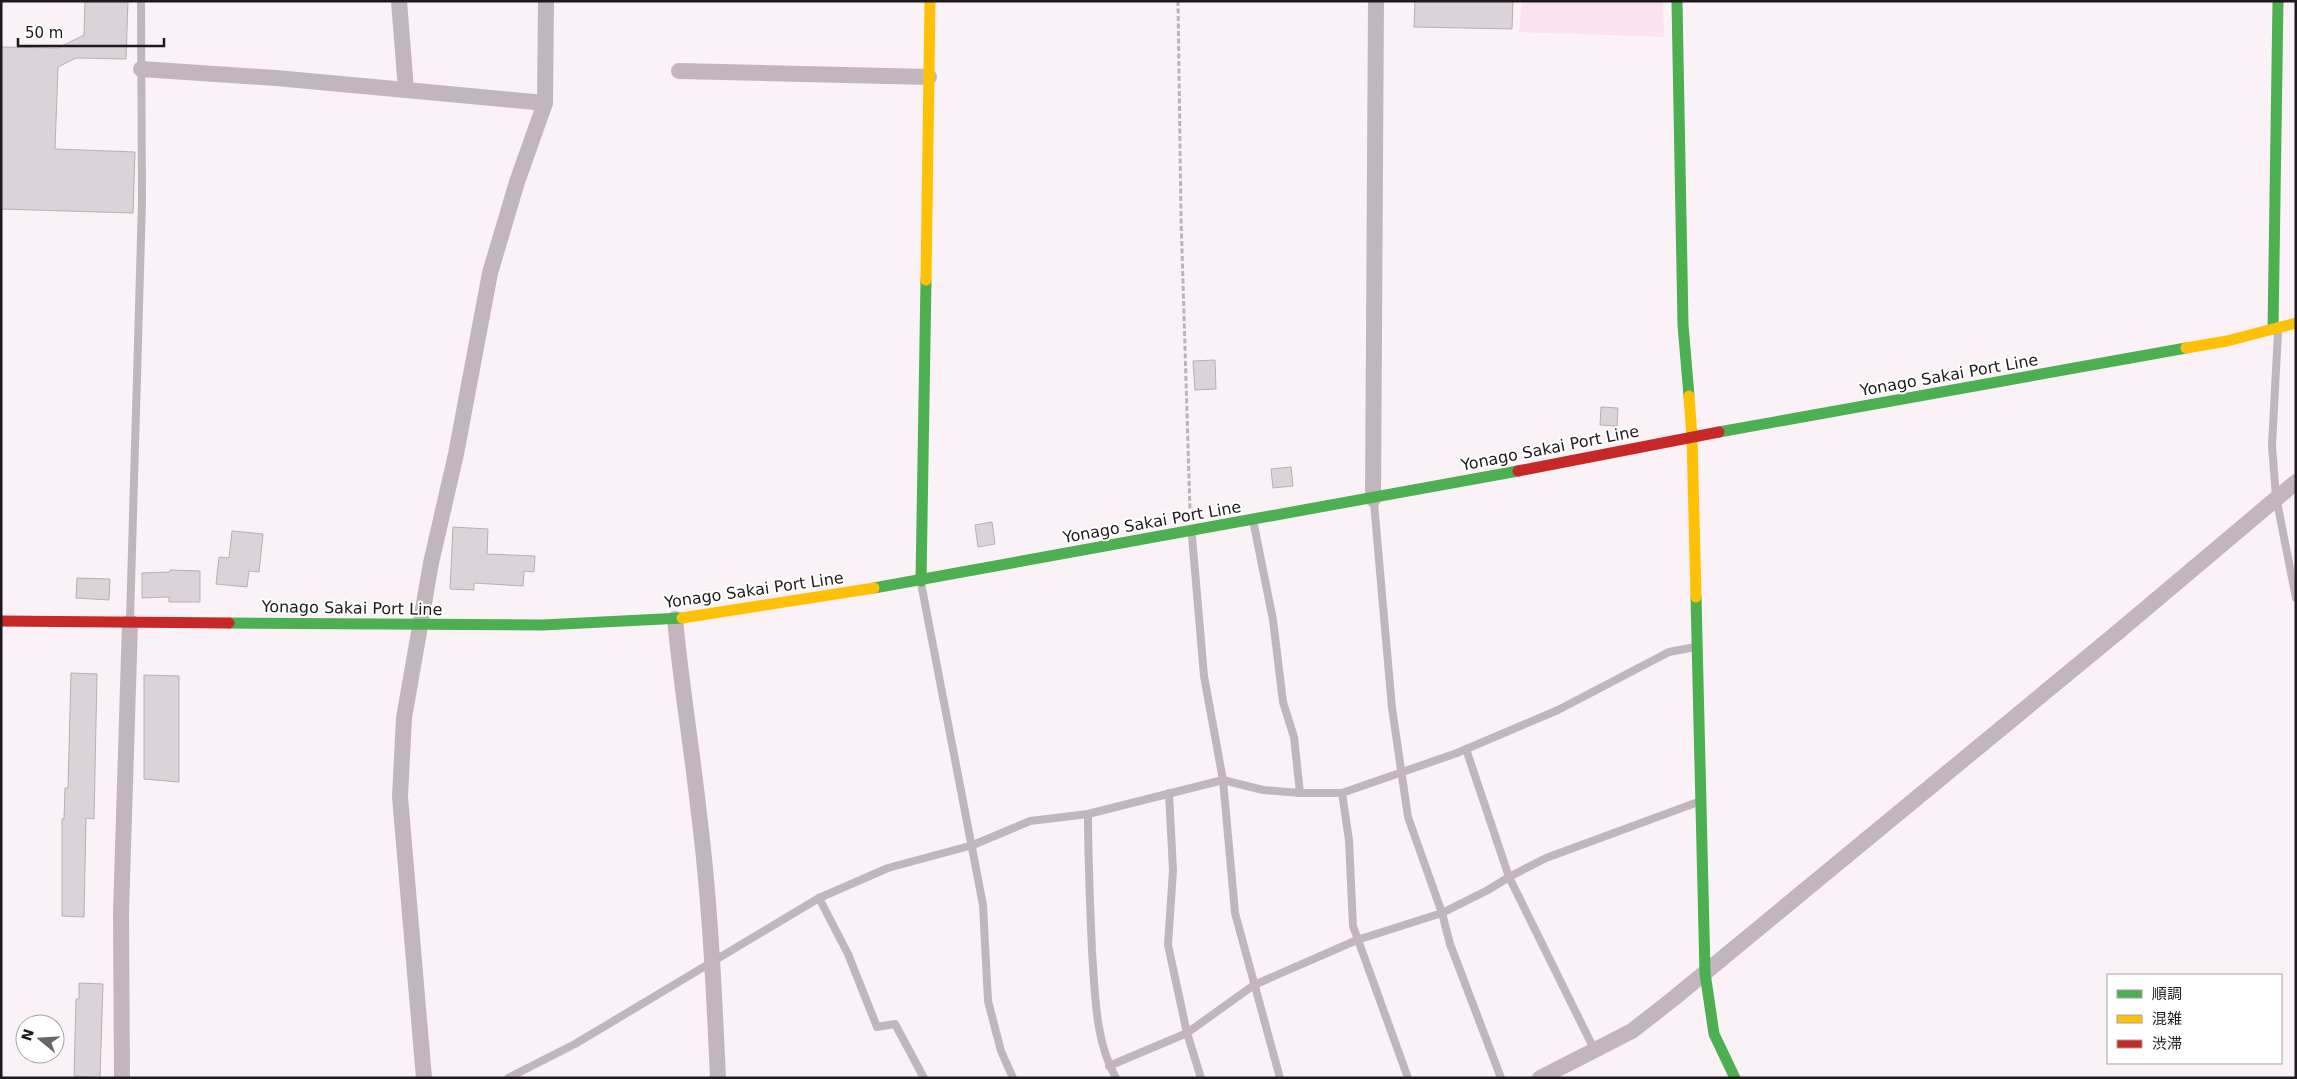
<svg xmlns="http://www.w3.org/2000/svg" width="2297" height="1079" viewBox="0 0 2297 1079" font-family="'DejaVu Sans','Noto Sans JP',sans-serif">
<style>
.green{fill:#fbe2f0}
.building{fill:#dad3d7;stroke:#b6b0b3}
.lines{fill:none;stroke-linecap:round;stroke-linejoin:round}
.path{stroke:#bcb2b8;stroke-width:3;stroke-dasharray:5 2.5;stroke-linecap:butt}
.lane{stroke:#c2b6bd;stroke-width:8}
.street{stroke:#c2b6bd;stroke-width:16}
.fast{stroke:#4caf50;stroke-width:11}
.slow{stroke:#ffc107;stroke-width:11}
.jam{stroke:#c62828;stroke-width:11}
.labels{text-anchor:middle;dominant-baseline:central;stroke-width:4;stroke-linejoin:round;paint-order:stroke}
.street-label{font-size:16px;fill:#1e191c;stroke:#fff}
</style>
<rect width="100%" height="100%" fill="#faf2f6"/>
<polygon class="green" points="1522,1 1663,1 1664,37 1519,32"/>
<g class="building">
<polygon points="85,1 128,1 126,59 76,58 58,67 55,149 135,152 133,213 1,209 1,47 58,48 84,35"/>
<polygon points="1415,1 1513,1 1512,29 1414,27"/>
<polygon points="1215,360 1216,389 1195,390 1193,361"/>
<polygon points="1601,407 1618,408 1617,426 1600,425"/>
<polygon points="1291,467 1293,486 1273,488 1271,469"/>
<polygon points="992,522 995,544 978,547 975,525"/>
<polygon points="453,527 488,529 487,554 535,556 534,572 524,571 523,586 474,583 474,590 450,589"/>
<polygon points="232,531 263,534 259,572 249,571 247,587 216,584 219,557 229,558"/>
<polygon points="170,570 200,571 200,602 169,602 169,597 142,598 142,573 170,572"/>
<polygon points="77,578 110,579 109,600 76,598"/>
<polygon points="71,673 97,674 94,819 86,818 84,917 62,916 62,819 64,819 65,788 68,788"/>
<polygon points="144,675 179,676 179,782 144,779"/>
<polygon points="79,983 103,984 100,1078 74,1076 76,999 79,999"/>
</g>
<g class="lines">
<polyline class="path" points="1178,1 1181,217 1190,511"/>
<g class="lane">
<polyline points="2278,332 2272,446 2276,497 2296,598"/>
<polyline points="1374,503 1392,708 1408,817 1442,913 1450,944 1501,1078"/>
<polyline points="1254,525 1273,620 1283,702 1294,737 1300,793"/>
<polyline points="1192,536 1204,676 1223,780 1235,913 1280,1078"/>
<polyline points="921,583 983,905 988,1001 1001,1051 1013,1078"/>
<polyline points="130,620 142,202 141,1"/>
<polyline points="1342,793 1349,840 1353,926 1408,1078"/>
<path d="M 1088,814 C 1088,860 1090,905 1092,951 C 1095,992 1095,1042 1116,1078"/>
<polyline points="819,898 848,954 877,1027 895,1024 924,1078"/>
<polyline points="1595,1051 1509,877 1546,858 1698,802"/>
<polyline points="1109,1066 1187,1033 1168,945 1173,870 1169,793"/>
<polyline points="508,1078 575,1044 819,898 888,868 973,845 1030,821 1088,814 1223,780 1263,790 1300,793 1342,793 1457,753 1558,710 1669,652 1695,647"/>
<polyline points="1201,1078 1187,1033 1254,985 1357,940 1442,913 1488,890 1509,877 1466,749"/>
</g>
<g class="street">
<polyline points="399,1 406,90 545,103"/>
<polyline points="141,69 276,78 406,90"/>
<polyline points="679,71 929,77"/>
<polyline points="1373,499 1376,1"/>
<path d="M 675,619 C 681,684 692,749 699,814 C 710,901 714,990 718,1078"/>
<polyline points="122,1078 121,913 130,622"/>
<polyline points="424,1078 400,797 404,718 431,563 456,454 490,273 517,182 545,103 546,1"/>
<polyline points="1540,1078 1632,1031 1673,999 2118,632 2296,482"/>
</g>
<g class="fast">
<polyline points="1677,1 1683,325 1689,396"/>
<polyline points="2273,329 2278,1"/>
<polyline points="1719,432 2186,348"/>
<polyline points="921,581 926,280"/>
<polyline points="874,588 1518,471"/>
<polyline points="1696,597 1705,973 1714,1034 1735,1078"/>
<polyline points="229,623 543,625 682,618"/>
</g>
<g class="slow">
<polyline points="926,280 930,1"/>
<polyline points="2186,348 2227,341 2296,323"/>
<polyline points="1689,396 1692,437 1696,597"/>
<polyline points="682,618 874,588"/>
</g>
<g class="jam">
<polyline points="1518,471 1719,432"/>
<polyline points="1,621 229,623"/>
</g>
</g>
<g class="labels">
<g class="street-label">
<text transform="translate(1949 375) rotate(-10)">Yonago Sakai Port Line</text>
<text transform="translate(1550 448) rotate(-11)">Yonago Sakai Port Line</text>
<text transform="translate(1152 522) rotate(-10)">Yonago Sakai Port Line</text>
<text transform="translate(754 590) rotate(-8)">Yonago Sakai Port Line</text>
<text transform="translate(352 608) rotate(1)">Yonago Sakai Port Line</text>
</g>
</g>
<rect width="2297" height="1079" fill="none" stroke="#1e191c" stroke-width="5"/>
<rect x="2107" y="974" width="175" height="90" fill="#ffffff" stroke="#a5a3a4"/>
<rect x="2117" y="990" width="25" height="8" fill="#4caf50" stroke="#a5a3a4"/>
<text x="2152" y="999" font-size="15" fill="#1e191c">順調</text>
<rect x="2117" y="1015" width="25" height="8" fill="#ffc107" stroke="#a5a3a4"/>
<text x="2152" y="1024" font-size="15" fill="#1e191c">混雑</text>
<rect x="2117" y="1040" width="25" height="8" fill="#c62828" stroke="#a5a3a4"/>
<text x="2152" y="1049" font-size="15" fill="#1e191c">渋滞</text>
<g transform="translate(40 1039) rotate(288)"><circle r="24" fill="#ffffff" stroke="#a5a3a4"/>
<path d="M0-4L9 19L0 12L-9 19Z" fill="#6b6568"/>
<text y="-8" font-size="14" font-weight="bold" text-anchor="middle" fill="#1e191c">N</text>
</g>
<path d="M18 38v8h146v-8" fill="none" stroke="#1e191c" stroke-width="2.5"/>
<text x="25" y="38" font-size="15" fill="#1e191c" stroke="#ffffff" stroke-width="4" paint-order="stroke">50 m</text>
</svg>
